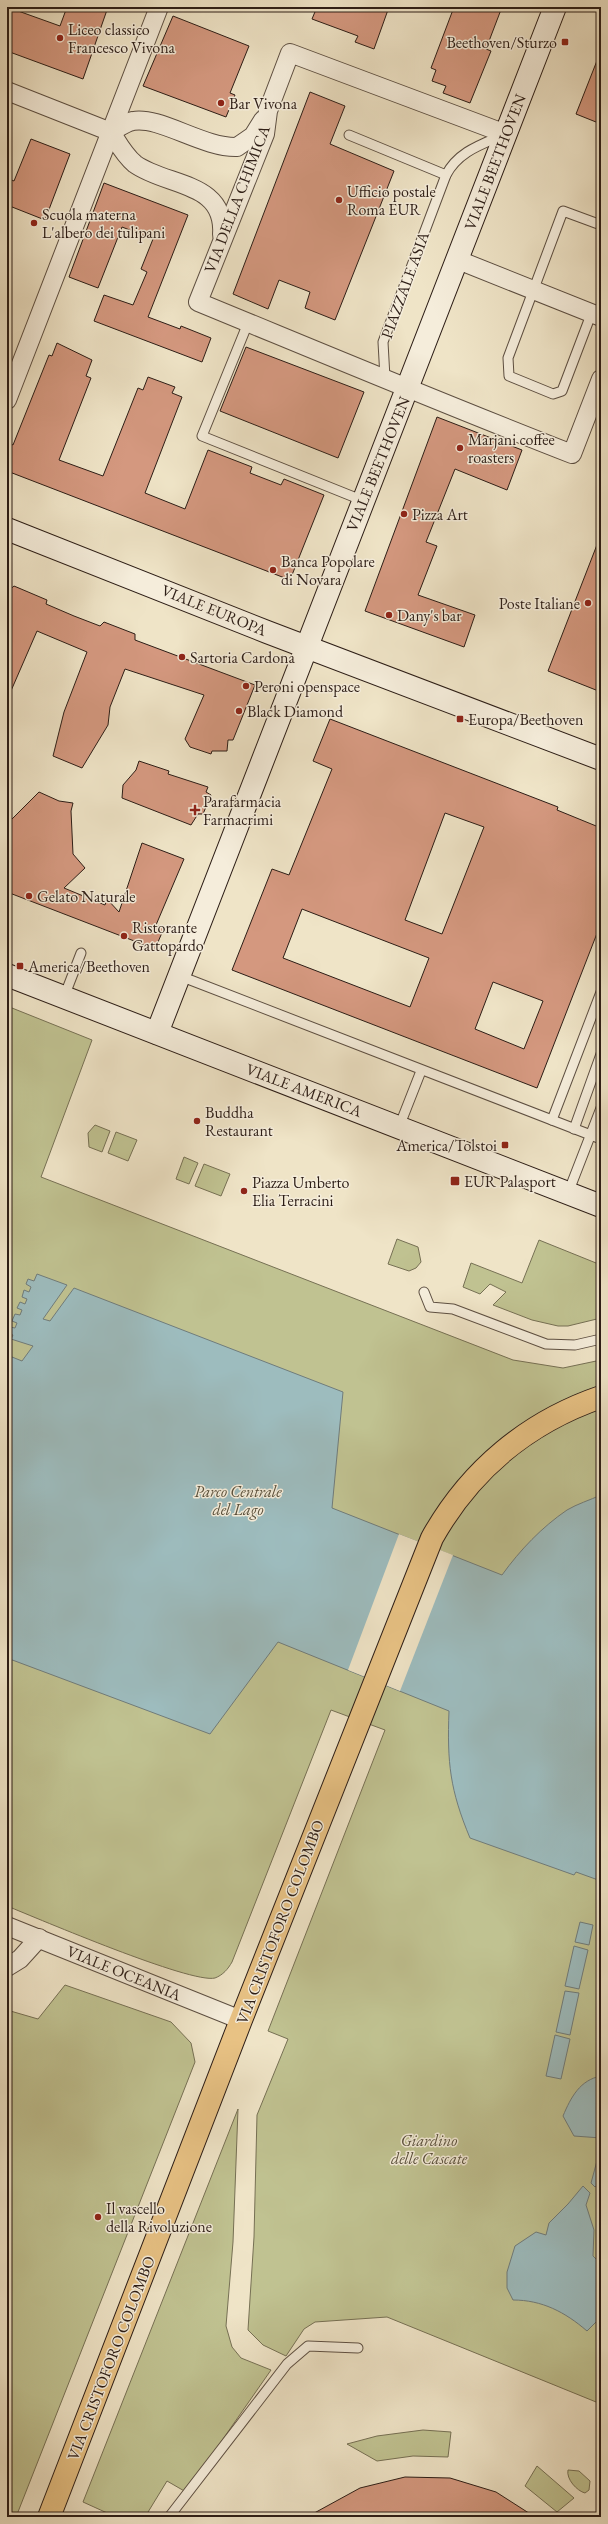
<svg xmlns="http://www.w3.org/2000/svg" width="608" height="2524" viewBox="0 0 608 2524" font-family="'EB Garamond',serif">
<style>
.green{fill:#c0c291;stroke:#767054}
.water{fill:#9dbcbe;stroke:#707c7b}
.pier{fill:#efe4c7}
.building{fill:#d4987f;stroke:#2c1d16;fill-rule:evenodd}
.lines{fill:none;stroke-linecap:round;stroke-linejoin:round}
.lane-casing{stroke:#5d4f42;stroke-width:11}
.street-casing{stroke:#5d4f42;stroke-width:20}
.secondary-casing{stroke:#2c1d16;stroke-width:24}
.primary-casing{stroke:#2c1d16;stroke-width:24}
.lane{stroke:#f5eddb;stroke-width:9}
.street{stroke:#f5eddb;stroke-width:18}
.secondary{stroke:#f5eddb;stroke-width:22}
.primary{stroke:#e8c284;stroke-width:22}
.poi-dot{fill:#8f2418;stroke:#f5eddb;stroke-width:1.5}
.labels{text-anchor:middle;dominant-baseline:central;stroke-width:3;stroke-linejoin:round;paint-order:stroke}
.poi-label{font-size:16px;fill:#2c1d16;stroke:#f5eddb;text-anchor:start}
.street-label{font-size:16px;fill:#2c1d16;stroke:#f5eddb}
.park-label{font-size:16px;font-style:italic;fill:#584f3b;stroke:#f5eddb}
</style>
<rect width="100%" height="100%" fill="#efe4c7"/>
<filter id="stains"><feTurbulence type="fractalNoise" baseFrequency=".005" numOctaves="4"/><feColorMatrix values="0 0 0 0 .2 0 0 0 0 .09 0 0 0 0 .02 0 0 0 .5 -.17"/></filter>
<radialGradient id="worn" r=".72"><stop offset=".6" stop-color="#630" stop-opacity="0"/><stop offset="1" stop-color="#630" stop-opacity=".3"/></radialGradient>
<g class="green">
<path d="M 7,1006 L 92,1040 L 41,1177 L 513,1360 L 563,1368 L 601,1360 L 601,2404 L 387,2317 L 315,2322 L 304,2329 L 286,2356 L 263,2345 L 248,2330 L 254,2237 L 257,2115 L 288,2039 L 268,2031 L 385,1730 L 331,1710 L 232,1962 C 228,1969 223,1975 215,1978 C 191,1984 39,1919 7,1906 Z"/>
<polygon points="95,1125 110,1131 102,1152 89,1147 88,1133"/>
<polygon points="116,1132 137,1140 128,1161 108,1153"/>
<polygon points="184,1157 198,1163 189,1184 176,1179"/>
<polygon points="204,1164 230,1174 221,1196 195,1186"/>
<polygon points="397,1239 418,1247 421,1262 416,1268 409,1271 388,1264"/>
<polygon points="539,1240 601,1265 601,1318 568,1326 558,1326 532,1320 493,1305 506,1292 490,1284 480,1294 463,1287 471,1263 522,1283"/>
<polygon points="65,1985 171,2022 191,2043 195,2062 16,2517 7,2517 7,2010 38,2019"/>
<polygon points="238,2109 233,2242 226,2326 232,2347 241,2358 271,2370 186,2492 167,2481 145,2517 116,2517 83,2502"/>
<polygon points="423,2430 451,2432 448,2457 413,2456 377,2461 347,2444 377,2436"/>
<polygon points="537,2466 574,2498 557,2512 525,2486"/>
<path d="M 568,2470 L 579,2471 L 590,2481 L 589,2490 L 585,2493 C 577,2491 566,2479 568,2470 Z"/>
</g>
<g class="water">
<path d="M 37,1274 L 67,1285 L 43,1319 L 50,1321 L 74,1288 L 343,1392 L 332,1508 L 502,1575 C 520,1550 542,1527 567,1510 C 577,1504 590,1500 601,1495 L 601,1881 L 576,1872 L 574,1875 L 470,1838 C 450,1790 447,1763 449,1711 L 278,1642 L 210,1734 L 7,1658 L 7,1355 L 22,1361 L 33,1346 L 11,1339 L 13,1335 L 8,1333 L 10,1327 L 15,1328 L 17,1323 L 12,1321 L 15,1314 L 20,1315 L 22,1310 L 17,1308 L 20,1302 L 25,1304 L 27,1299 L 22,1297 L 24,1290 L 29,1292 L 31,1287 L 26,1284 L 28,1279 L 34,1281 Z"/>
<polygon points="580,1922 593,1925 589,1945 575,1942"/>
<polygon points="574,1946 588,1950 579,1989 565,1986"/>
<polygon points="565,1991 579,1993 570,2035 556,2032"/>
<polygon points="555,2035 570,2039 561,2079 546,2076"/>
<path d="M 601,2076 L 601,2138 L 574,2136 L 563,2116 C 571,2097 580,2080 601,2076 Z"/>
<polygon points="601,2146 601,2182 595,2187 591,2183"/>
<path d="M 583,2186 L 590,2193 L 586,2205 L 594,2230 L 593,2256 L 601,2264 L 601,2317 L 587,2331 C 565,2312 542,2300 513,2300 L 507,2288 L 507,2272 L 515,2246 L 536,2232 L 546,2235 L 549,2223 L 568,2204 Z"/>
</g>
<polygon class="pier" points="399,1534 453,1555 400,1691 348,1670"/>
<g class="building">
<polygon points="7,7 60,26 67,7 108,7 83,79 7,51"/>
<polygon points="317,7 389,7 374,49 355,42 358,36 312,19"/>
<polygon points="454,7 502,7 486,49 491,51 470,103 443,93 446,86 432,81 436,70 431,68"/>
<polygon points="173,16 249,46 230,93 235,95 226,117 143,86"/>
<polygon points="600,53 601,53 601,124 576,114"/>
<polygon points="310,92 345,106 330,144 394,171 335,320 305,308 310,292 279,280 268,309 233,294"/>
<polygon points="31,139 70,154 45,220 7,205 7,178 14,181"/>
<polygon points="104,183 188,215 148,317 180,329 181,326 211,338 202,362 94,321 104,295 133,305 147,272 141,269 153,239 122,227 98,288 69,277"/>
<polygon points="57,343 92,360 86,376 91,378 59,460 103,476 138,388 143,390 148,377 175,387 172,393 182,397 145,493 185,509 208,450 252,467 250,473 281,485 284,479 324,495 290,580 7,471 7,442 13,445 49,355 52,356"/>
<polygon points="246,347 364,392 338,458 220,411"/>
<polygon points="437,417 522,450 507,490 455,469 426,542 437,546 418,595 475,615 464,647 365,611"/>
<polygon points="600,537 601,537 601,692 548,671"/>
<polygon points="14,586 47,600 46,604 74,616 100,626 104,622 135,634 135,640 255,685 233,740 228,740 227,751 212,751 211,754 190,747 185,739 204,695 125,669 110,707 108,725 82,768 53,756 64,712 87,652 37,631 7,700 7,592"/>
<path d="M 330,719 L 558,807 L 557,810 L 601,828 L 601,923 L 537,1088 L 232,970 L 272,869 L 289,875 L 332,769 L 313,761 ZM 445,813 L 484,827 L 442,934 L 405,920 ZM 302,909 L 429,958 L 410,1007 L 283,958 ZM 493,982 L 543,1001 L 524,1049 L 475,1029 Z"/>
<polygon points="139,761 169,771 168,774 208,787 206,792 211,795 203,814 198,814 191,825 122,798 123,785 136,770"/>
<polygon points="39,792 59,801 73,803 71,811 73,854 85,868 64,888 105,905 107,899 119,912 142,843 184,859 156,925 164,928 155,949 7,892 7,824"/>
<polygon points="405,2477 450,2478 496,2492 535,2517 307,2517 360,2488"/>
</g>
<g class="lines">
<g class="lane-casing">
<g id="lane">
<polyline points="349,135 446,175"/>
<polyline points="592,312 562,391 553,394 509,376 508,358 563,211 601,225"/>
<polyline points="248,323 202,436 364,501"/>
<path d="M 385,378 L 383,342 L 446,175 C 458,152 480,145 503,135"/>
<polyline points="180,976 601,1139"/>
<polyline points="64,997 81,953"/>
<polyline points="552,1120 601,992"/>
<polyline points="399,1127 421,1071"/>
<polyline points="574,1129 601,1054"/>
<polyline points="568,1193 601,1108"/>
<polyline points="424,1292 430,1307 453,1309 546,1344 575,1345 601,1339"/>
<polyline points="169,2517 287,2364 308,2346 358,2348"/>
</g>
</g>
<g class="street-casing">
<g id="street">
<polyline points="7,91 111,132"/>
<path d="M 111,132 C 118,128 126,122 133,121 C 160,116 203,148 237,147 L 253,136 L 263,120"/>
<path d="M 111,132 C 118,143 124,155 135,164 C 167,187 226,181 222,235"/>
<path d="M 506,134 L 290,53 L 268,111 L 265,134 L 198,302 C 322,353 446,405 572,454 L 601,379"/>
<polyline points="458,260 601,317"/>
<polyline points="7,400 159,7"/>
<polyline points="7,1926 241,2020"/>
<polyline points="7,1967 20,1959 39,1938"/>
</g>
</g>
<g class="secondary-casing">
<g id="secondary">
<polyline points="7,529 267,632 601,759"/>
<polyline points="7,975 601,1206"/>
<polyline points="157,1033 555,7"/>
</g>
</g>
<g class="primary-casing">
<path id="primary" d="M 49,2517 L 241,2020 L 432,1538 C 470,1470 528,1422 601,1397"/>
</g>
<use href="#lane" class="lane"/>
<use href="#street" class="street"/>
<use href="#secondary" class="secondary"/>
<use href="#primary" class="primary"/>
</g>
<g class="poi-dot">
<circle cx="60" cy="38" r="4"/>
<rect x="561" y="38" width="8" height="8" rx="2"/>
<circle cx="221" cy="103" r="4"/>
<circle cx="339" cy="200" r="4"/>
<circle cx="34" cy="223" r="4"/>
<circle cx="460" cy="448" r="4"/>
<circle cx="404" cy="514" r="4"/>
<circle cx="273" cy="570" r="4"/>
<circle cx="588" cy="603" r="4"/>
<circle cx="389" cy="615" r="4"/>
<circle cx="182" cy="657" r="4"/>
<circle cx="246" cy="686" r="4"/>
<circle cx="239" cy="711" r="4"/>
<rect x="456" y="715" width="8" height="8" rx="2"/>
<path d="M193 804h4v4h4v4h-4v4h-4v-4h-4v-4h4z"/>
<circle cx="29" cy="896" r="4"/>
<circle cx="124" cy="936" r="4"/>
<rect x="16" y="962" width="8" height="8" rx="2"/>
<circle cx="197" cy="1121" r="4"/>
<rect x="501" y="1141" width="8" height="8" rx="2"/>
<rect x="450" y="1176" width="10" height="10" rx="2"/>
<circle cx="244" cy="1191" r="4"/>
<circle cx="98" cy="2217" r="4"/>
</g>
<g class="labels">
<g class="poi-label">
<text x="68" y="29">Liceo classico<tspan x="68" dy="18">Francesco Vivona</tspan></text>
<text x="557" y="42" text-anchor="end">Beethoven/Sturzo</text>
<text x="229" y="103">Bar Vivona</text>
<text x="347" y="191">Ufficio postale<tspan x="347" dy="18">Roma EUR</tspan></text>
<text x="42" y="214">Scuola materna<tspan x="42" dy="18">L'albero dei tulipani</tspan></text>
<text x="468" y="439">Marjani coffee<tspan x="468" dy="18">roasters</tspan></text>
<text x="412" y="514">Pizza Art</text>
<text x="281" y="561">Banca Popolare<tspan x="281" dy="18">di Novara</tspan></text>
<text x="580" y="603" text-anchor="end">Poste Italiane</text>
<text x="397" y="615">Dany's bar</text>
<text x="190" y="657">Sartoria Cardona</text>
<text x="254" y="686">Peroni openspace</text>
<text x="247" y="711">Black Diamond</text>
<text x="468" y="719">Europa/Beethoven</text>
<text x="203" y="801">Parafarmacia<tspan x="203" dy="18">Farmacrimi</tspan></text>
<text x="37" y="896">Gelato Naturale</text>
<text x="132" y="927">Ristorante<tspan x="132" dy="18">Gattopardo</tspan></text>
<text x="28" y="966">America/Beethoven</text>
<text x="205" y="1112">Buddha<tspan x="205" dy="18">Restaurant</tspan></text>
<text x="497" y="1145" text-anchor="end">America/Tolstoi</text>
<text x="464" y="1181">EUR Palasport</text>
<text x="252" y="1182">Piazza Umberto<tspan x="252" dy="18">Elia Terracini</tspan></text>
<text x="106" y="2208">Il vascello<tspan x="106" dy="18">della Rivoluzione</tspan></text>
</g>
<g class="street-label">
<text transform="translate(495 162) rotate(-69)">VIALE BEETHOVEN</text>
<text transform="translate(237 199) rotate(-69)">VIA DELLA CHIMICA</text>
<text transform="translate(405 285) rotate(-70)">PIAZZALE ASIA</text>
<text transform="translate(378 464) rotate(-68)">VIALE BEETHOVEN</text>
<text transform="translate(214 610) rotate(22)">VIALE EUROPA</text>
<text transform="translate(304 1090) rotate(21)">VIALE AMERICA</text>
<text transform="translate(280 1922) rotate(-69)">VIA CRISTOFORO COLOMBO</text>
<text transform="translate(124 1973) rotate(22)">VIALE OCEANIA</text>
<text transform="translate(111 2358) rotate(-69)">VIA CRISTOFORO COLOMBO</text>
</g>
<g class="park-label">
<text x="238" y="1491">Parco Centrale<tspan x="238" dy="18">del Lago</tspan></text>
<text x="429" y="2140">Giardino<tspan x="429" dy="18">delle Cascate</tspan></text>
</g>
</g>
<rect width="608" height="2524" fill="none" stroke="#efe4c7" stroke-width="24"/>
<rect x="8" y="8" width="592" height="2508" fill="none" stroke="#2c1d16" stroke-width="2"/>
<rect x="12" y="12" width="584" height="2500" fill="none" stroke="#2c1d16"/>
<rect width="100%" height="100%" filter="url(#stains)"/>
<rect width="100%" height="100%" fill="url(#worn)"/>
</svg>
